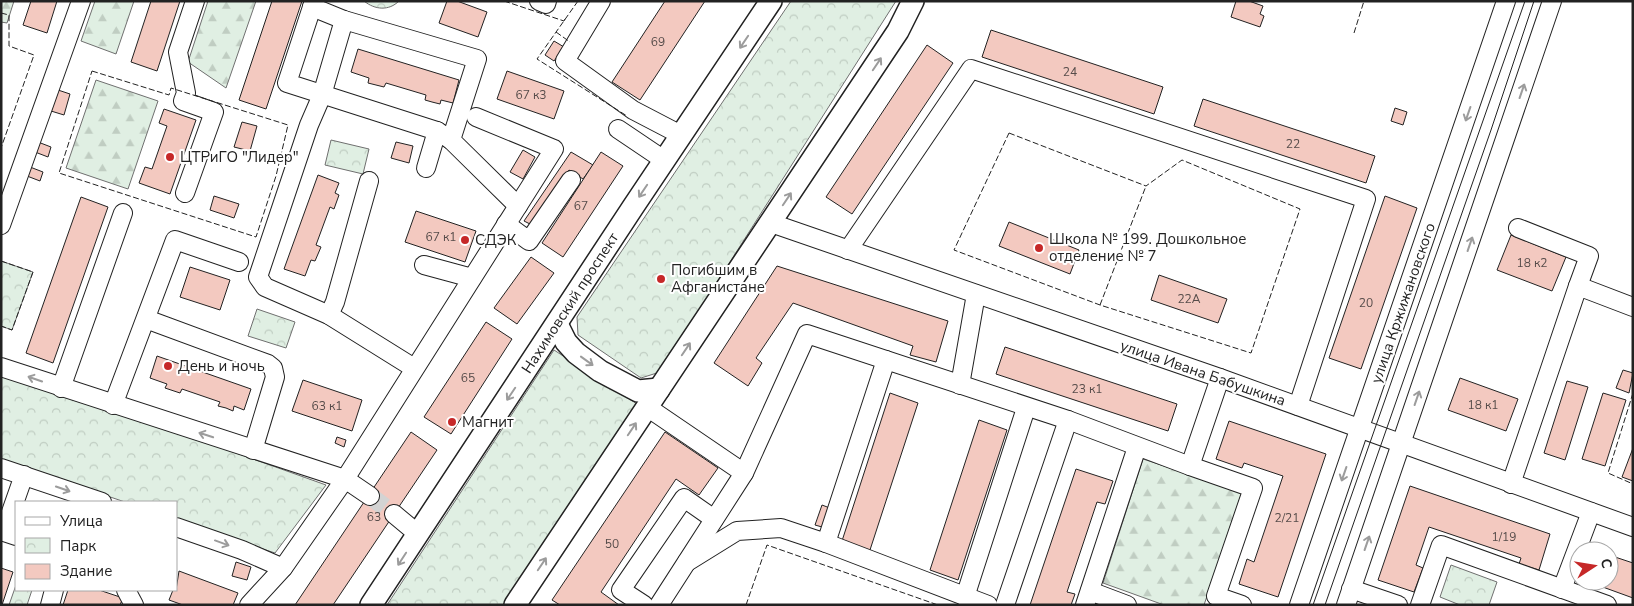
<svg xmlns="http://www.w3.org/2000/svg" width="1634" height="606" viewBox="0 0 1634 606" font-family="'Nunito Sans',sans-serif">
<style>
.forest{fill:url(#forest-firs);stroke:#6f6f6f}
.park{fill:url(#park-crowns);stroke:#6f6f6f}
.building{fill:#f3c9c0;stroke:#222}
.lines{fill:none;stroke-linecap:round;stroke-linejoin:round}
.minor-tunnel{stroke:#d3d3d3;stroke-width:18;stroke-dasharray:18 9;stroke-linecap:butt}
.minor-casing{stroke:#222;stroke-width:20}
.major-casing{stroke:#222;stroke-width:24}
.minor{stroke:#fff;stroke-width:18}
.major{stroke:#fff;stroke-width:21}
.tram{stroke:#222;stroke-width:1}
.fence{stroke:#222;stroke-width:1;stroke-dasharray:6 2.5;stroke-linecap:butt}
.oneway{stroke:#9c9c9c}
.poi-dot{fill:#c62828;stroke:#fff;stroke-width:2}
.labels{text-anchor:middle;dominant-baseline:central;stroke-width:4;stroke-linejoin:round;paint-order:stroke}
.number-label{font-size:12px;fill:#564c4a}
.poi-label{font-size:15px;fill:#222;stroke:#fff;text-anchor:start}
.street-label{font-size:15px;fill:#222;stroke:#fff}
</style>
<defs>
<pattern id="forest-firs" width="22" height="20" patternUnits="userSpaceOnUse" patternTransform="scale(1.25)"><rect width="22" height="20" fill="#e0efe3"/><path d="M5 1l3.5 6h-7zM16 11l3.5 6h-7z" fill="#c0cdc2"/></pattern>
<pattern id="park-crowns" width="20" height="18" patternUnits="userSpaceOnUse" patternTransform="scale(1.25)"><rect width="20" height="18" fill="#e0efe3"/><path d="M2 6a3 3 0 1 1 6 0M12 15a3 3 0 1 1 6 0" fill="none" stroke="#c0cdc2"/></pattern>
</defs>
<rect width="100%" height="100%" fill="#fff"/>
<g class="forest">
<polygon points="1,1 14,1 7,23 1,22"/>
<polygon points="95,1 134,1 116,54 81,41"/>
<polygon points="208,1 256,1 226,88 188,62"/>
<polygon points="96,80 158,101 128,189 66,168"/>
<polygon points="1143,459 1242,492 1204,605 1164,605 1103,583"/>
</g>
<g class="park">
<path d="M 364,1 L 399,1 C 389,11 375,10 364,1 Z"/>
<polygon points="791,1 896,1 660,372 641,378 578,335 577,317"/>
<polygon points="331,140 369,149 363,174 325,165"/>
<polygon points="1,261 33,272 12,330 1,326"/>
<polygon points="257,309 295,322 286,348 248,336"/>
<polygon points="554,350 637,404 503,605 387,605"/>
<polygon points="1,369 326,485 275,553 176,520 176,502 125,502 1,460"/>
<polygon points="1451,565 1497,582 1489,605 1460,605 1440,597"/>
<polygon points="16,585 16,590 32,590 27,605 9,605"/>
</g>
<g class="building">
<polygon points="31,1 57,1 47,33 23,25"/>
<polygon points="151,1 180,1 157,71 131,62"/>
<polygon points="272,1 302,1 266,109 239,100"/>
<polygon points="447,1 457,1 487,12 478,37 439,23"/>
<polygon points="665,1 705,1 640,100 612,82"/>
<polygon points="1236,1 1249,1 1263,6 1260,14 1264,16 1260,27 1231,17"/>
<polygon points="991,30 1163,87 1154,114 982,57"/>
<polygon points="554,41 564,47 554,61 545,55"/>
<polygon points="927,45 953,63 852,214 826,197"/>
<polygon points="358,49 459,80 453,103 441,100 440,104 432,102 425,100 426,95 386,83 384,87 368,83 369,78 351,72"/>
<polygon points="507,71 564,91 554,119 497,99"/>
<polygon points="58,90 70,94 64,115 51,111"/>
<polygon points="1203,99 1375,156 1366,183 1194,126"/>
<polygon points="1395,108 1407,112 1403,125 1391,121"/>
<polygon points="164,109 196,120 170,194 139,183 145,167 152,169 167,126 159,123"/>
<polygon points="242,122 257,126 250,151 234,147"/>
<polygon points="38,142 51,147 48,157 35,152"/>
<polygon points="396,142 413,146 409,163 391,158"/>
<polygon points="523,150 535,157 523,179 510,172"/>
<polygon points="571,152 593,165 583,179 569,170 532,225 524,221"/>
<polygon points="601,152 623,166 563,257 542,243"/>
<polygon points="30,167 43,172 40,181 27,176"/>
<polygon points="318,175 339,183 335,193 339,195 334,209 330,207 316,245 321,247 315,261 311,260 305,276 284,269"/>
<polygon points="214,196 239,204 234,218 210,210"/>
<polygon points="1385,196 1417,208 1361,369 1329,358"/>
<polygon points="81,197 108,207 53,363 26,353"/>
<polygon points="416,211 476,231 465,262 405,242"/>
<polygon points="1009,222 1079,250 1070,274 999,246"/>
<polygon points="1511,235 1566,257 1552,291 1497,270"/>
<polygon points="531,257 554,273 517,324 494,308"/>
<polygon points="777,266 948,321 936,362 910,355 913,346 793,303 756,358 762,363 748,386 714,363"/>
<polygon points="190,267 230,280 220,310 180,297"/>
<polygon points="1159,275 1227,299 1218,323 1151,300"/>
<polygon points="486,322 512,339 451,434 424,417"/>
<polygon points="1005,347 1177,404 1168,431 996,374"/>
<polygon points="157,356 251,389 244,410 234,406 233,411 226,408 218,406 220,402 182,389 180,393 165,388 167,384 150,378"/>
<polygon points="1623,370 1633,373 1629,393 1616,388"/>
<polygon points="1460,378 1518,399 1506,431 1448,410"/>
<polygon points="303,380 362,400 352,431 292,411"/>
<polygon points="1567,381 1588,387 1565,460 1544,453"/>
<polygon points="890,393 918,403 869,553 841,544"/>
<polygon points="1603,393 1626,400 1605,466 1582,459"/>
<polygon points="979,420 1007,430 958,580 930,570"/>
<polygon points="1229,421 1326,454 1278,597 1239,584 1247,559 1254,562 1283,476 1244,463 1242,468 1216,459"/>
<polygon points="411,432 437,450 333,605 295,605"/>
<polygon points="665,432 718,468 699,495 676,479 601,592 619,605 560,605 552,600"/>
<polygon points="337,437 346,440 344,447 335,443"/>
<polygon points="1633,448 1633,481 1622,477"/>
<polygon points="1076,469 1113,481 1105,504 1097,502 1067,592 1075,594 1071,605 1030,605"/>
<polygon points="1410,486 1550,534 1539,570 1519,564 1521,558 1429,527 1416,565 1423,568 1414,592 1378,580"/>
<polygon points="822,505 835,510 829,529 815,525"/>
<polygon points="1609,555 1633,563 1633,598 1589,582 1609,581"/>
<polygon points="236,562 251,567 247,580 232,576"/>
<polygon points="1,568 13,572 2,605 1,605"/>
<polygon points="179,571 238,593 233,605 183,605 169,600 173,590 176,590"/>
<polygon points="68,590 99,590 123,598 120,605 63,605"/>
</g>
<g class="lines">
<polyline class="minor-tunnel" points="370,496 394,514"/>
<g class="minor-casing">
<g id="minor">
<polyline points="314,1 312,7 344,20 477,59 451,140 518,206"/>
<polyline points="539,1 546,4 547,1"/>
<polyline points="601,1 565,61 633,110 681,135"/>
<polyline points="312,7 287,83 437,131 451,140"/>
<polyline points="344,20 322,95 309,125 258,277 265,287 329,315 414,368"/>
<polyline points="618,129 664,160"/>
<polyline points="426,168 437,131"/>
<polyline points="185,193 214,112 183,101 186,93 178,52 195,1"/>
<polyline points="771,223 1220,378 1633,527"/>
<polyline points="506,224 529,241 571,180"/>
<polyline points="1,225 81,1"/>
<polyline points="1518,228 1589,256 1578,286"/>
<polyline points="848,250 971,69 1366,199 1298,406"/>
<polyline points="424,265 472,278"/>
<polyline points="329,315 335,302 369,181"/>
<polyline points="146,319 268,364 273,368 275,377 253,450"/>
<polyline points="1,367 345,479 554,149 476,117"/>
<polyline points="960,385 976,294"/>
<polyline points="61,388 123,213"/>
<polyline points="113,405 175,240 239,262"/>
<polyline points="647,407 744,473 659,605"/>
<polyline points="1190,466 1253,488 1216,596 1242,605"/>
<polyline points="1,468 102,502"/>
<polyline points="744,473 807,334 1068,420 1190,466 1220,378"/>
<polyline points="1511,484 1578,286 1633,307"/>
<polyline points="394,514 418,534"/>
<polyline points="176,527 242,550 283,568"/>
<polyline points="16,536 4,532 24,475"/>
<polyline points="826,543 988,605"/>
<polyline points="687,562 737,531 781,528 826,543 886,360"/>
<polyline points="1351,589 1398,605"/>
<polyline points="1562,589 1591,512"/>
<polyline points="126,590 134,605"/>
<polyline points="1090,591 1127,605"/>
<polyline points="965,597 1026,408"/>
<polyline points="50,605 54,590"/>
<polyline points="249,605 283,568 345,479 370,496"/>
<polyline points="644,605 621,590 684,498 714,519"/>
<polyline points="1005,605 1068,420"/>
<polyline points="1085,605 1137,447"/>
<polyline points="1299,605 1506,1"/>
<polyline points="1346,605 1552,1"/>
<polyline points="1420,605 1441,545 1607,605"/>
</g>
</g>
<g class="major-casing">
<g id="major">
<polyline points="557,324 566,342 576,353 600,371 638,391 659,389"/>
<polyline points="371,605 633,207 771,1"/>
<polyline points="515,605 898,31 913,1"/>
</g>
</g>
<use href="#minor" class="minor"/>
<use href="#major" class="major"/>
<g class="tram">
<polyline points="1313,605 1525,1"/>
<polyline points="1325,605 1491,130 1534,1"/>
</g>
<g class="fence">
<polyline points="504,1 564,21 565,19"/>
<polyline points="578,1 537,59 627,116"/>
<polyline points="1,13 9,15 9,46 34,55 1,148"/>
<polyline points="556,32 570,42"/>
<polyline points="1354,33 1364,1"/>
<polygon points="92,71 169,95 171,88 288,125 276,176 256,237 59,173"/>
<polygon points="1009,133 1146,186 1182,160 1300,209 1251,353 1100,305 954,250"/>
<polyline points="1,261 33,272 12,330 1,326"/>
<polyline points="1100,305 1146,186"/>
<polyline points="1633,393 1608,473 1633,484"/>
<polyline points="746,605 767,545 938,605"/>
</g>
</g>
<defs><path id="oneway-shaft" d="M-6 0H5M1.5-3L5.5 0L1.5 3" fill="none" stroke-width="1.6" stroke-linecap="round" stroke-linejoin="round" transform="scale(1.25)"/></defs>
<g class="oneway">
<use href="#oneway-shaft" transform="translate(744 42) rotate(124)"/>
<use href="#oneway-shaft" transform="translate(877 64) rotate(-56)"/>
<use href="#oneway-shaft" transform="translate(1522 91) rotate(-71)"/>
<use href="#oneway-shaft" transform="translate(1468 114) rotate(109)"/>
<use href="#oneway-shaft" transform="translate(643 191) rotate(124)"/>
<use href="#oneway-shaft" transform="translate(787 199) rotate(-56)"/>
<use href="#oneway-shaft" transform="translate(1470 244) rotate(-71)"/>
<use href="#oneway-shaft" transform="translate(686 349) rotate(-56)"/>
<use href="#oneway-shaft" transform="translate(587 361) rotate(36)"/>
<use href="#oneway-shaft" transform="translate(35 379) rotate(-161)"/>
<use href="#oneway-shaft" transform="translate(511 394) rotate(124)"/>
<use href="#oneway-shaft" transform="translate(1417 398) rotate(-71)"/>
<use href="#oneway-shaft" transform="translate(632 429) rotate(-56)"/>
<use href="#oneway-shaft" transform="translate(206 435) rotate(-162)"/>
<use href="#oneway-shaft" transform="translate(1344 474) rotate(109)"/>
<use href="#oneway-shaft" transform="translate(63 489) rotate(19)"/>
<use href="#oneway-shaft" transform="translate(222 543) rotate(20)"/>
<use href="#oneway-shaft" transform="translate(1367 543) rotate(-71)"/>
<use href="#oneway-shaft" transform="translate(402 559) rotate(123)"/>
<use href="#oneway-shaft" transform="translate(542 564) rotate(-56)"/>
</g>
<g class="poi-dot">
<circle cx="170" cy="157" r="5"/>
<circle cx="465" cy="240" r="5"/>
<circle cx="1039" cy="248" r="5"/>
<circle cx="661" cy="279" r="5"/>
<circle cx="168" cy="366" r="5"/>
<circle cx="452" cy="422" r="5"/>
</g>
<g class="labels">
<g class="number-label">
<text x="658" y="42">69</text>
<text x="1070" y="72">24</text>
<text x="531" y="95">67 к3</text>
<text x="1293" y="144">22</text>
<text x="581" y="206">67</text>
<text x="441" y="237">67 к1</text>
<text x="1532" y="263">18 к2</text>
<text x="1189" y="299">22А</text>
<text x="1366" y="303">20</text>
<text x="468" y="378">65</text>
<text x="1087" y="389">23 к1</text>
<text x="1483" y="405">18 к1</text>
<text x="327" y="406">63 к1</text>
<text x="374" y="517">63</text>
<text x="1287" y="518">2/21</text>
<text x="1504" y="537">1/19</text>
<text x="612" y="544">50</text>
</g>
<g class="poi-label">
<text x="180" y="157">ЦТРиГО "Лидер"</text>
<text x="1049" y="239">Школа № 199. Дошкольное<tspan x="1049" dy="17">отделение № 7</tspan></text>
<text x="475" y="240">СДЭК</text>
<text x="671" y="270">Погибшим в<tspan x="671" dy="17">Афганистане</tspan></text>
<text x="178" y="366">День и ночь</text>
<text x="462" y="422">Магнит</text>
</g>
<g class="street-label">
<text transform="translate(570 303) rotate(-57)">Нахимовский проспект</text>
<text transform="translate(1403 303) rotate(-71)">улица Кржижановского</text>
<text transform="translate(1203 373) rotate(19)">улица Ивана Бабушкина</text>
</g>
</g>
<rect width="1634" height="606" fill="none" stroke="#222222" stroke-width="5"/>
<rect x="15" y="501" width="162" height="90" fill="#ffffff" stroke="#a7a7a7"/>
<rect x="25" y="517" width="25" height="8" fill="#ffffff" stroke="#a7a7a7"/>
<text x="60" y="526" font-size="15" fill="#222222">Улица</text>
<rect x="25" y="538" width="25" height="15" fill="url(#park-crowns)" stroke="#a7a7a7"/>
<text x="60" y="551" font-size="15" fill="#222222">Парк</text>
<rect x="25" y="564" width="25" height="15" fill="#f3c9c0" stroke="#a7a7a7"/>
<text x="60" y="576" font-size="15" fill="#222222">Здание</text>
<g transform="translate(1594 566) rotate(78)"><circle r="24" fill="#ffffff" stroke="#a7a7a7"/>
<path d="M0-4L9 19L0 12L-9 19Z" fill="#c62828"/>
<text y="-8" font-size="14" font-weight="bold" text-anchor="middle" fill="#222222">С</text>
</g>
</svg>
